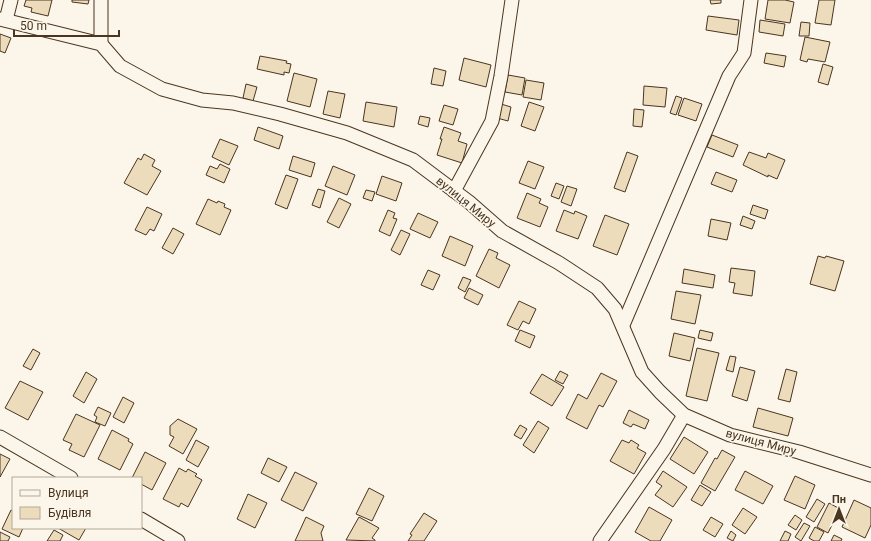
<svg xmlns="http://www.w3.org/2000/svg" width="871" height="541" viewBox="0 0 871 541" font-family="Roboto,sans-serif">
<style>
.building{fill:#ecdcbc;stroke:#4a3520}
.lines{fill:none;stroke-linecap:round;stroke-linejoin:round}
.minor-casing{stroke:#4a3520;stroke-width:15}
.minor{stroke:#fbf6e9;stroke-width:13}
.labels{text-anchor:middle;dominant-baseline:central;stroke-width:3;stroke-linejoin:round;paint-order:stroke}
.street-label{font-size:12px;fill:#4a3520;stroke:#fbf6e9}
</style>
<rect width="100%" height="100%" fill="#fbf6e9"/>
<g class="building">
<polygon points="26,0 52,0 48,16 31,12 32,8 24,6"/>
<polygon points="72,0 89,0 88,4 72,2"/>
<polygon points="710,0 721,0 721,3 711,4"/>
<polygon points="768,0 785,0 794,2 790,23 765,19"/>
<polygon points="819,0 835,0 831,25 815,23"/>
<polygon points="708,16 739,20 737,35 706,30"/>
<polygon points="760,20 785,24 783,36 759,32"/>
<polygon points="801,22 810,23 809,36 799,36"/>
<polygon points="0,34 11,38 5,53 0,51"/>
<polygon points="805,37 830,42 825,62 808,59 807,62 800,60"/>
<polygon points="766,53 786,56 784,67 764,63"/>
<polygon points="260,56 287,61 286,63 291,64 289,73 284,72 284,75 257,69"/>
<polygon points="464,58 491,65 486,87 459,80"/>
<polygon points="823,64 833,67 828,85 818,82"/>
<polygon points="434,68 446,71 443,86 431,84"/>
<polygon points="294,73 317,79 310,107 287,101"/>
<polygon points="508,75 525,78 522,95 505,92"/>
<polygon points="526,80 544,83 541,100 523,97"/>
<polygon points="246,84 257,87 253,101 243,98"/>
<polygon points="644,86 667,88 665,107 643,105"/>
<polygon points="328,91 345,94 340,118 323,114"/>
<polygon points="676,96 682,98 676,115 670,113"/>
<polygon points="684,98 702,104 696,121 678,115"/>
<polygon points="366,102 397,107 394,127 363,121"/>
<polygon points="529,102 544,107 535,131 521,126"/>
<polygon points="501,104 511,107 508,121 497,118"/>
<polygon points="444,105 458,109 453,125 439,121"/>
<polygon points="634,109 644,110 642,127 633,126"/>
<polygon points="420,116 430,118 428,127 418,124"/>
<polygon points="258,127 283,136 279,149 254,140"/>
<polygon points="444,127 461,133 458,141 467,144 462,163 437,155 442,139 440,139"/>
<polygon points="712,135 738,145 733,157 707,147"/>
<polygon points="220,139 238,146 229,165 212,157"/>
<polygon points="627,152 638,156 625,192 614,188"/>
<polygon points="749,152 766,158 768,153 785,160 777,179 768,175 768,177 743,165"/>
<polygon points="144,154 155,160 152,166 161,171 147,195 124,183 138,158 141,160"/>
<polygon points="293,156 315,163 311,177 289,170"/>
<polygon points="528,161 544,167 535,189 519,183"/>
<polygon points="220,164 230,169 224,183 206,175 210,166 217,169"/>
<polygon points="333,166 355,175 347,195 325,186"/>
<polygon points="716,172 737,180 732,192 711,184"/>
<polygon points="286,175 298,179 287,209 275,204"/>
<polygon points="382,176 402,183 396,201 376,194"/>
<polygon points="556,183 564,186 559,199 551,196"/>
<polygon points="567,186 577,189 571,206 561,202"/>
<polygon points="318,189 325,191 320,208 312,205"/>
<polygon points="366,190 375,192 372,201 363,198"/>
<polygon points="527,193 541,199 539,203 548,207 540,227 517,218"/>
<polygon points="339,198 351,204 339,228 327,222"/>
<polygon points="208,199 217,203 218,201 225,204 224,207 231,210 220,235 196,224"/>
<polygon points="753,205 768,210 765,219 750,214"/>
<polygon points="147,207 162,214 154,231 150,229 146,235 135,230"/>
<polygon points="388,210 395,213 393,218 397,219 390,236 379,231"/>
<polygon points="564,210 574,214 575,211 587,216 578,239 556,231"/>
<polygon points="418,213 438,222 430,238 410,229"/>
<polygon points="605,215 629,224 617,255 593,246"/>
<polygon points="743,216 755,221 752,229 740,225"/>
<polygon points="711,219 731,223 727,240 708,236"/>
<polygon points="173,228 184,234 173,254 162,248"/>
<polygon points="401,230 410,234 400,255 391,250"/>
<polygon points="450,236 473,246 465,266 442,256"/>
<polygon points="489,249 498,253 496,258 510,265 499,288 476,276"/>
<polygon points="818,256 825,258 826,256 844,261 835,291 810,284"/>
<polygon points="731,268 755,271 752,296 733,293 735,283 729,282"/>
<polygon points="684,269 715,275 713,288 682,283"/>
<polygon points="428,270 440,275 433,290 421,285"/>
<polygon points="463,277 471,280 465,292 458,288"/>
<polygon points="469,288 483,295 478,305 464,298"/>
<polygon points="676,291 701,295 695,324 671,319"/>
<polygon points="519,301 536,309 529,324 523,321 518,330 507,325"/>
<polygon points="520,330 535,336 530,348 515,341"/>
<polygon points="700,330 713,333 711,341 698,338"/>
<polygon points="674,333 695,338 690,361 669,356"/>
<polygon points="697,348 719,353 707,401 686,396"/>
<polygon points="33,349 40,353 31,370 23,366"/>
<polygon points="730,356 736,357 733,372 726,370"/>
<polygon points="740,367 755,371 747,401 732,396"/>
<polygon points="786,369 797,372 790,402 778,399"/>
<polygon points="560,371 568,375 563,384 555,380"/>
<polygon points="86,372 97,379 84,403 73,396"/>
<polygon points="601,373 617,381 603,407 599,405 587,429 566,418 578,394 587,399"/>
<polygon points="542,374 564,387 552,406 530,393"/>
<polygon points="20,381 43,392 28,420 5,408"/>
<polygon points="123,397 134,403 124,423 113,417"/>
<polygon points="98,407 111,413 105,426 95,422 97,417 94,415"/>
<polygon points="758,408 793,418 788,436 753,427"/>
<polygon points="629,410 649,420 645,429 633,424 631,427 623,423"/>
<polygon points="76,414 100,425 84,457 69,450 72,444 63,440"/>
<polygon points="178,419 197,429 183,454 169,446 174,437 170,435 170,426"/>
<polygon points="538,421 549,428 534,453 523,445"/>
<polygon points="520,425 527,429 521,439 514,435"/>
<polygon points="112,430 129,439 128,441 133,444 120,470 98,459"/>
<polygon points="684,437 708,452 694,474 670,459"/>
<polygon points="196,440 209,447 198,467 186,460"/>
<polygon points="622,440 629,443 631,440 639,445 637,448 646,453 634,474 610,461"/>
<polygon points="722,450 735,457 715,491 701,483 715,458 717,459"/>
<polygon points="145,452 166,463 152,490 141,484 141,478 132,478"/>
<polygon points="0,454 10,459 0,477"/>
<polygon points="268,458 287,467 279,482 261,473"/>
<polygon points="179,468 186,472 188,469 197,474 195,476 202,480 188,507 181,503 179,507 163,499"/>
<polygon points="663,471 687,487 673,507 655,495 662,486 656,482"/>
<polygon points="745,471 773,486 763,504 735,490"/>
<polygon points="295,472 317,483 303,511 281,500"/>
<polygon points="795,476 815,485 805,509 784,500"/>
<polygon points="700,485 711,492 702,506 691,500"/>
<polygon points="369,488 384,496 372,521 356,514"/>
<polygon points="248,494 267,503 255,528 237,519"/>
<polygon points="817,499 825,504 814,522 806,517"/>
<polygon points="854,500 871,508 871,525 865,538 842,527"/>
<polygon points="829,503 840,509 828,533 817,527"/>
<polygon points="649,507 672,520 660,541 651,541 635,532"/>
<polygon points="743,508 757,517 745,534 732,525"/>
<polygon points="11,510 13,511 13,528 23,528 19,537 2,529"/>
<polygon points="424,513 437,521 424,541 408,541 412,535 410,534"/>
<polygon points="795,515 802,520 796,530 788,525"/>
<polygon points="306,517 324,526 321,533 323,541 295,541"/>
<polygon points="359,517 379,528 372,538 375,540 375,541 346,540"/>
<polygon points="711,517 723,524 715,537 703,530"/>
<polygon points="804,523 810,526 801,541 795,537"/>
<polygon points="815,527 824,532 819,541 814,541 809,538"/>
<polygon points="58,528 86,528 79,540"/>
<polygon points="54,530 63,535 60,541 47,541"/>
<polygon points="731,531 736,535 733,541 727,538"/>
<polygon points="785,531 791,534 788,541 780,541"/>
<polygon points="0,532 10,537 8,541 0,541"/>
<polygon points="834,535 842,539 841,541 831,541"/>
</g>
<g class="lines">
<g class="minor-casing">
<g id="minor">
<polyline points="101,0 101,44"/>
<polyline points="0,19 101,44 120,66 162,89 202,100 233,103 280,114 347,133 413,160 469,202 502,231 559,263 597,288 615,309 642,372 660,392 684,415 730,435 799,452 871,475"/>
<polyline points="6,20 11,0"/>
<polyline points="454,191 492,121 501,76 512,0"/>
<polyline points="623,325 729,76 744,53 751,0"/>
<polyline points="0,437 71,478"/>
<polyline points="141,519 178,541"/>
<polyline points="600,541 664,449 684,415"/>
</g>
</g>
<use href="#minor" class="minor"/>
</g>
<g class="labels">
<g class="street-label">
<text transform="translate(466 202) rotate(39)">вулиця Миру</text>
<text transform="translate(761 442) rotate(15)">вулиця Миру</text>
</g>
</g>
<rect x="12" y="477" width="130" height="52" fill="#fbf6e9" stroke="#b4a999"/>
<rect x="20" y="490" width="20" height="6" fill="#fbf6e9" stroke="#b4a999"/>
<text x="48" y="497" font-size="12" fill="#4a3520">Вулиця</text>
<rect x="20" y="507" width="20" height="12" fill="#ecdcbc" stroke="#b4a999"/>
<text x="48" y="517" font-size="12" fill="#4a3520">Будівля</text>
<g transform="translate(839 509)" stroke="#fbf6e9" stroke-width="3" paint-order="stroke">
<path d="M0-3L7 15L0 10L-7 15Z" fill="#4a3520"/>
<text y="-6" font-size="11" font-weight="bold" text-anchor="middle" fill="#4a3520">Пн</text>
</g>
<path d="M14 30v6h105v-6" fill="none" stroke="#4a3520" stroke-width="2"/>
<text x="20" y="30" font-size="12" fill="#4a3520" stroke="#fbf6e9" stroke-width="3" paint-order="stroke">50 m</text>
</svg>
